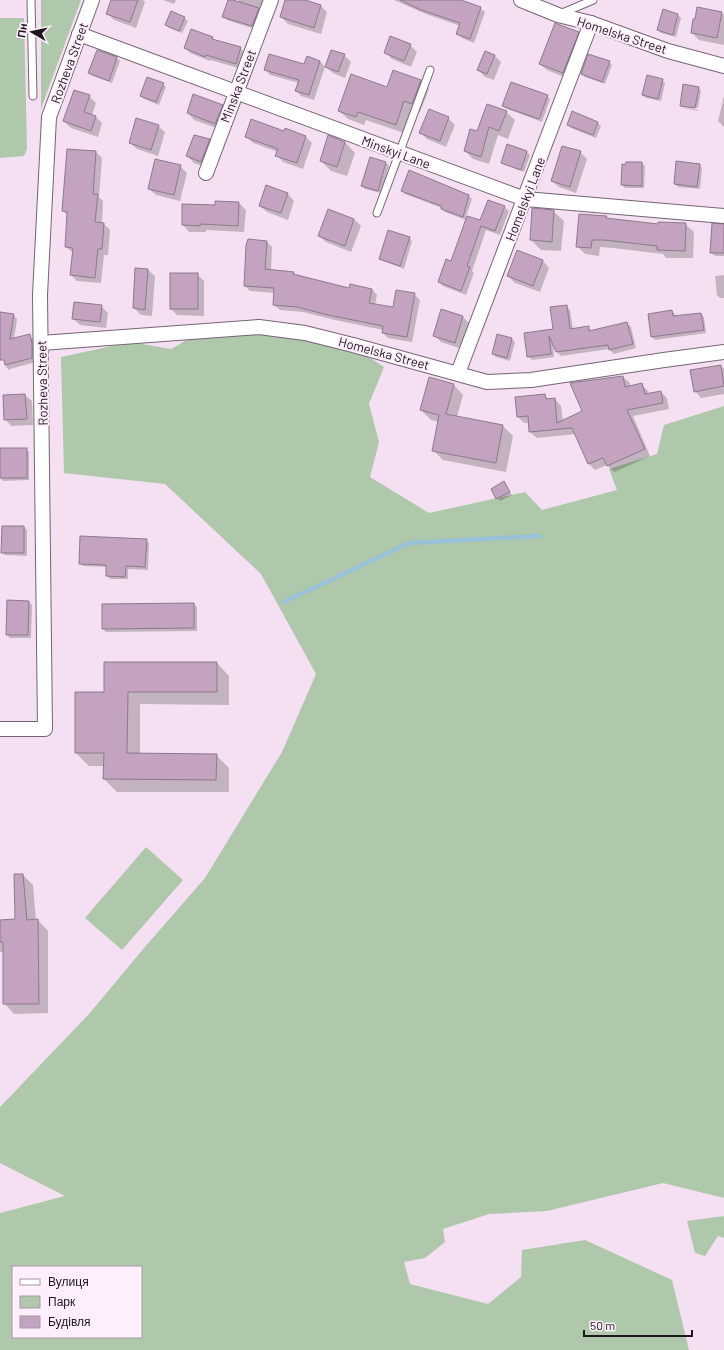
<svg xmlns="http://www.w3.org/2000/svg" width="724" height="1350" viewBox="0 0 724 1350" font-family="Barlow,sans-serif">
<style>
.green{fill:#afc7ab;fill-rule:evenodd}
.shadow{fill:#0003}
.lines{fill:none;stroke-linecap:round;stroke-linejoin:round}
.stream{stroke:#99c2d9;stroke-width:4.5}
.building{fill:#c3a3bf;stroke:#8c7a8a}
.service-casing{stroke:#766474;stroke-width:9}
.minor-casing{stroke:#766474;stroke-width:16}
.service{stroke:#fff;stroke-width:7}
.minor{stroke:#fff;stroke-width:14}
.labels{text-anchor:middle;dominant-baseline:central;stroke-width:4;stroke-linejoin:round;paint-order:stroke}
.street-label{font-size:13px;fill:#1d161c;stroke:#ffeffd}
</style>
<rect width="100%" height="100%" fill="#f4e0f2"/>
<g class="green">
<polygon points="41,0 81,0 41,109"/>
<polygon points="0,18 24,18 27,149 24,156 0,158"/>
<path d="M 259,331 L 358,350 L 384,367 L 369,404 L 379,442 L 370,477 L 429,513 L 525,492 L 542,510 L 617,490 L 609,469 L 657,454 L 664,425 L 724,406 L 724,1198 L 663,1183 L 547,1211 L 489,1214 L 443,1229 L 445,1242 L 425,1258 L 404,1262 L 410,1284 L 488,1304 L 521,1277 L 522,1250 L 585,1240 L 672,1280 L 689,1350 L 0,1350 L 0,1213 L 65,1196 L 0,1163 L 0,1107 L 89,1014 L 144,948 L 205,878 L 282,752 L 316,674 L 261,574 L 165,484 L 64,473 L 61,357 L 131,342 L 171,349 L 197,334 ZM 13,1267 L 141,1267 L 141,1337 L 13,1337 Z"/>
<polygon points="146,847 183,880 122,950 85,918"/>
<polygon points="724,1216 724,1238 718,1236 705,1256 695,1253 687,1221"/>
</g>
<g class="shadow">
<polygon points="112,0 143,0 145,2 136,28 114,20 107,13"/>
<polygon points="163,0 176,0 174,4"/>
<polygon points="229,0 238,2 239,0 264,0 255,29 227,20 224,16"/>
<polygon points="286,0 302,0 321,6 327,12 321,34 288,24 281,17"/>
<polygon points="394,0 458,0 480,8 485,12 474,43 462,38 457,34 460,26 426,14"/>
<polygon points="698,8 722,13 724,15 724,45 699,40 692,33"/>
<polygon points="663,10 678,15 681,18 676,37 661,33 658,30"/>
<polygon points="184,18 188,21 182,33 169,28 166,25"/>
<polygon points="578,33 585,39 569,79 547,70 540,64"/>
<polygon points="212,38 215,41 240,48 245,53 241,69 211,60 210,61 190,53 185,48"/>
<polygon points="410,45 417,52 411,67 392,59 385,52"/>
<polygon points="97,51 117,58 120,61 112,83 93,76 90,73"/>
<polygon points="344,55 351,62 345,78 333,73 326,67"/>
<polygon points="495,56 501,62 494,80 485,77 478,70"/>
<polygon points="320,61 325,67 314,100 301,96 296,90 299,83 270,75 265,69 304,66"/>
<polygon points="609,62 612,65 605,84 585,77 582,74"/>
<polygon points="662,80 665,83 661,101 646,98 643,95"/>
<polygon points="420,81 429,89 420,112 412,109 404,133 366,120 364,125 348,119 339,111 388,89"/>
<polygon points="163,84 166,87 159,105 144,99 141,96"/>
<polygon points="698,87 701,91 698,108 683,105 683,107 698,110 698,111 684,108 681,105"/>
<polygon points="89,96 96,103 92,115 96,117 102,123 98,137 71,128 64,121"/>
<polygon points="547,96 550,99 542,122 507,109 504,106"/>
<polygon points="724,96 724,127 718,121"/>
<polygon points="222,106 229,112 222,130 194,120 188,113"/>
<polygon points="506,112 515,120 508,139 498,135 489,164 473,159 465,151 478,132"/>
<polygon points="573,112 598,123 601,126 596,138 571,128 568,125"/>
<polygon points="448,118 455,125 446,147 427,139 421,133"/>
<polygon points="158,126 165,132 158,156 137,149 130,143"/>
<polygon points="285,132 306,137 312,143 303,169 283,162 277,155 278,152 253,143 246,136"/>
<polygon points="209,140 216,147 208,168 194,163 187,156"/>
<polygon points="345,142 355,153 347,176 331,171 321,161"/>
<polygon points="96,152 102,158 99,197 103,201 102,224 104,224 110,230 108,255 104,255 101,283 77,281 71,275 73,253 66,247 68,215 63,211"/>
<polygon points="527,152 530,155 524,172 505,165 502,162"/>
<polygon points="580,152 587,159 576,193 559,187 552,181"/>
<polygon points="370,158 386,163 389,166 381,193 365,189 362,186"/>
<polygon points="642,163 645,166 644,188 625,188 622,185"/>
<polygon points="699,164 702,168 700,189 678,187 675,184"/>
<polygon points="180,166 187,173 180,201 156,195 149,189"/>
<polygon points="402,191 469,196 472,199 466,217 481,222 504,207 509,211 500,235 486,230 472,271 474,273 466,295 443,286 439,282 452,262 466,220 445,212 442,208 405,194"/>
<polygon points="288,194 294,201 288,220 267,212 260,206"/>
<polygon points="239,203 246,210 244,232 206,230 206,232 189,232 183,225 216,206"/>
<polygon points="329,210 354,219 361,226 351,252 326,242 319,236"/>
<polygon points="553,211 564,221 561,251 541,250 531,240"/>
<polygon points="606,217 608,219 659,226 685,224 694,232 693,258 666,258 663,254 613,248 600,247 599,256 585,254 577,246"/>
<polygon points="724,225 724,256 715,256 711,253"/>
<polygon points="409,238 412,241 404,269 383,261 380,258"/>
<polygon points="267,242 272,247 271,271 293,273 296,275 350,289 372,289 377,295 375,305 393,308 414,294 420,300 412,342 388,338 383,333 383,330 335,320 303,312 280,310 274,305 275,293 250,291 245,286"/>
<polygon points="518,252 543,261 549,268 540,292 515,283 508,276"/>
<polygon points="148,270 155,276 152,316 141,315 134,308"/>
<polygon points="197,274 204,281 204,316 177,315 171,309"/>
<polygon points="724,275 724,300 724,298 720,298 717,295 715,276"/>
<polygon points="101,306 108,313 106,328 80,325 73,319"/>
<polygon points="566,306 570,310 573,329 588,327 592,331 627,323 631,327 636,348 614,354 609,349 561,356 557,352 553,344 554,357 532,360 528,356 554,330"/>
<polygon points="442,310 463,317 469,323 462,349 441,342 434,335"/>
<polygon points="672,311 675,314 675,317 701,314 704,317 706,333 655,340 652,337"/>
<polygon points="0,313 13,315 17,319 14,339 29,335 33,339 36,348 36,362 10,369 9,370 6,367 0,342"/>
<polygon points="512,339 515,342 510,361 496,357 493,354"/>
<polygon points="721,366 724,369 724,394 701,398 695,391"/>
<polygon points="623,377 630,383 630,387 642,385 648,391 649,394 661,392 667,398 669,409 633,416 650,456 614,472 607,465 595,470 589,464 576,434 537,438 530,432 529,423 524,423 518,417 545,396 549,400 555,399 561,406 563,421 584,412"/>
<polygon points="453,384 463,395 457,417 503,426 513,436 506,472 443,460 433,450 439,422 431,420 421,410"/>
<polygon points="25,395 32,401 33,425 11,426 5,419 4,396"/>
<polygon points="26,449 29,452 29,480 3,481 0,478"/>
<polygon points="504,483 512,495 500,501 492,489"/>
<polygon points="3,527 24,527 27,530 27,556 5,555 2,552"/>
<polygon points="146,540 149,543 148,570 128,569 128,579 110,579 107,575 107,567 83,566 80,563"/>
<polygon points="29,602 32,605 31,638 10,638 7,635"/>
<polygon points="194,604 197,607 197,631 106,632 103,629"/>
<polygon points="217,663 229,676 229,705 140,704 140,754 216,755 229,768 229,792 117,792 104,779 104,766 89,766 76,753 105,693"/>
<polygon points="23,875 33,885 36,920 38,920 48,931 48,1013 14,1014 4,1003 4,952 0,952 0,921 16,920"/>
</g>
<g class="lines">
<polyline class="stream" points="284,602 409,543 539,536"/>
</g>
<g class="building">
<polygon points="111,0 138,0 130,22 106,14"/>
<polygon points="228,0 233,0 259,8 252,26 222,17"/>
<polygon points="285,0 305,0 321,5 314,28 280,17"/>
<polygon points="400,0 461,0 481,7 470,39 456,34 460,23 421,10"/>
<polygon points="697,7 722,12 717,38 691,33 693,19 695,19"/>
<polygon points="663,9 678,14 673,35 657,30"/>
<polygon points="171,11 185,17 179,31 165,25"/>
<polygon points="555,23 579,32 563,73 539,64"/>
<polygon points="191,29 213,37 212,39 241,47 236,64 206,55 205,57 184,48"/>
<polygon points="390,36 411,44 404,61 384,53"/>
<polygon points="97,50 117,57 109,81 88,73"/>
<polygon points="331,50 345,54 338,72 325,67"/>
<polygon points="485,51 495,55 487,74 477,70"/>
<polygon points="269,54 304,64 307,56 320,61 309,95 295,91 299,80 264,70"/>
<polygon points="588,54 610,61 602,82 581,74"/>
<polygon points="393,70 421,80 412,104 404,101 396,125 358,112 356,117 338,111 351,74 387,87"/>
<polygon points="647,75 663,79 658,99 642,95"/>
<polygon points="147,77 164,83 156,102 140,96"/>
<polygon points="511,82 548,95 539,119 502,106"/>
<polygon points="683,84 699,87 695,108 680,106"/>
<polygon points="74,90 90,95 84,112 96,116 91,131 63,121"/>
<polygon points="193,94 223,105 215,124 187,113"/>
<polygon points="487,104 507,111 499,131 489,127 481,157 464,151 470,129 477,131"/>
<polygon points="429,109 449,117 440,141 419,133"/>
<polygon points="572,111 598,122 593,135 567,125"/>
<polygon points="136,118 159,125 151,150 129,143"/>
<polygon points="251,119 284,131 285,128 306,136 297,163 275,156 278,149 245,137"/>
<polygon points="194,135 210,139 201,162 186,156"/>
<polygon points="328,135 345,142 337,167 320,161"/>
<polygon points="507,144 527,151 521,170 501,163"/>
<polygon points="562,146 581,151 570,187 551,181"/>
<polygon points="67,149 96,151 93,194 98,194 95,222 104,223 102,249 98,249 95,278 70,275 73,248 65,247 67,212 62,211"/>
<polygon points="370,157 386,162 378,191 361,186"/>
<polygon points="155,159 181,165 174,195 148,189"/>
<polygon points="676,161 700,164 697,187 674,184"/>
<polygon points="626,162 642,162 642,186 621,185 622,164 625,165"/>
<polygon points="409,170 469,195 463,217 441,209 441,206 401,191"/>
<polygon points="266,185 288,193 281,213 259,206"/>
<polygon points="488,200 505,206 495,231 481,226 467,266 470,267 461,291 438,282 446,259 451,261 467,216 480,220"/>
<polygon points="215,201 239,202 238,226 200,224 200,226 182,225 182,204 215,205"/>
<polygon points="532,208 554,210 552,242 530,240"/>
<polygon points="328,209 354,219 345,246 318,236"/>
<polygon points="579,214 607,216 606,218 658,224 658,222 686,223 685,251 657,250 657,246 604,240 592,240 591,248 576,247"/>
<polygon points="712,223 724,224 724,253 710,253"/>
<polygon points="388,230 410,237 400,266 379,259"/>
<polygon points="248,239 267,241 265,269 294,272 293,274 349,288 350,284 372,289 369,303 393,307 396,290 415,293 407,337 382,333 383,326 328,315 297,307 273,305 274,288 244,286 246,245"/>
<polygon points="517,250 543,260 533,286 507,276"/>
<polygon points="135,268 148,269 145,310 133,308"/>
<rect x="170" y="273" width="28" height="36"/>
<polygon points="74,302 102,305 100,322 72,319"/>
<polygon points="567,305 570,329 589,326 589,331 627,322 633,344 609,350 608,345 556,352 549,336 551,354 527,357 524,333 553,329 550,307"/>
<polygon points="441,309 463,316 455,343 433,336"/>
<polygon points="672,310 673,316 701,313 704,330 651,337 648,314"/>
<polygon points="0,312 14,314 10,339 30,334 32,344 32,358 5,365 4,360 0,360"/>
<polygon points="497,334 512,338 507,358 492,354"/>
<polygon points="721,365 724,386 694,392 690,370"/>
<polygon points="623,376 625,387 642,383 645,394 661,391 663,403 627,410 645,449 607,466 603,458 588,464 572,428 529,432 528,416 517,417 515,397 545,394 546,399 555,398 557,423 582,411 570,383"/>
<polygon points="429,377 454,384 446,414 503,425 496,463 432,451 439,415 420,410"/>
<polygon points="25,394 27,419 4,420 3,395"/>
<rect x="0" y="448" width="27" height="30"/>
<polygon points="504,481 510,492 496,499 491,489"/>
<polygon points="2,526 24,526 24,553 1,553"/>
<polygon points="80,536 147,539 145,567 126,566 125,577 106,576 106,565 79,564"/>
<polygon points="7,600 29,601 28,635 6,635"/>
<polygon points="194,603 194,628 102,629 102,604"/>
<polygon points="104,662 217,662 217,692 128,692 127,753 217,754 216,780 103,779 104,753 75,753 75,692 104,692"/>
<polygon points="14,874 23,874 27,920 38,919 39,1004 3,1004 3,942 0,942 0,920 15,919"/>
</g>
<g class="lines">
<g class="service-casing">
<g id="service">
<polyline points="31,0 33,96"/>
<polyline points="560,14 593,0"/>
<polyline points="377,213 430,70"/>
</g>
</g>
<g class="minor-casing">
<g id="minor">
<polyline points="521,0 558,15 591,23 668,51 724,66"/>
<polyline points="79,34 525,199 724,216"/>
<polyline points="206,173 271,0"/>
<polyline points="41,343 259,327 305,333 353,345 487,382 531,380 664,360 724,352"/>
<polyline points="458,373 591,23"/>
<polyline points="0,729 45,729 40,295 49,117 92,0"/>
</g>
</g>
<use href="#service" class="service"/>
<use href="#minor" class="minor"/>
</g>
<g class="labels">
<g class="street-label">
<text transform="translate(622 35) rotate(18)">Homelska Street</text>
<text transform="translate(69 63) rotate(-70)">Rozheva Street</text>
<text transform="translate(238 86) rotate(-69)">Minska Street</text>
<text transform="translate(396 152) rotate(20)">Minskyi Lane</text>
<text transform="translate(525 199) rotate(-69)">Homelskyi Lane</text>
<text transform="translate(384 353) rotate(15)">Homelska Street</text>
<text transform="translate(42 383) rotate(-91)">Rozheva Street</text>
</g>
</g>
<rect x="12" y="1266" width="130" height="72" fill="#ffeffd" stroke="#a598a3"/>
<rect x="20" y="1279" width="20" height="6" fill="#ffffff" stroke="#a598a3"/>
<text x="48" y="1286" font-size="12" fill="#1d161c">Вулиця</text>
<rect x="20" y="1296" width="20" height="12" fill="#afc7ab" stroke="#a598a3"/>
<text x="48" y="1306" font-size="12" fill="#1d161c">Парк</text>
<rect x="20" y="1316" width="20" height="12" fill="#c3a3bf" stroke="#a598a3"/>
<text x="48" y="1326" font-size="12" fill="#1d161c">Будівля</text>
<g transform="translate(32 32) rotate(279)" stroke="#ffeffd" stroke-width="3" paint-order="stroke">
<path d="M0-3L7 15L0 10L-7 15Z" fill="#1d161c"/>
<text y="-6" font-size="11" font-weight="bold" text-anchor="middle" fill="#1d161c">Пн</text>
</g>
<path d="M584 1330v6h108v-6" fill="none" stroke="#1d161c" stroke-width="2"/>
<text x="590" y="1330" font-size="12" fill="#1d161c" stroke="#ffeffd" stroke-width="3" paint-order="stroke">50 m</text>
</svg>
